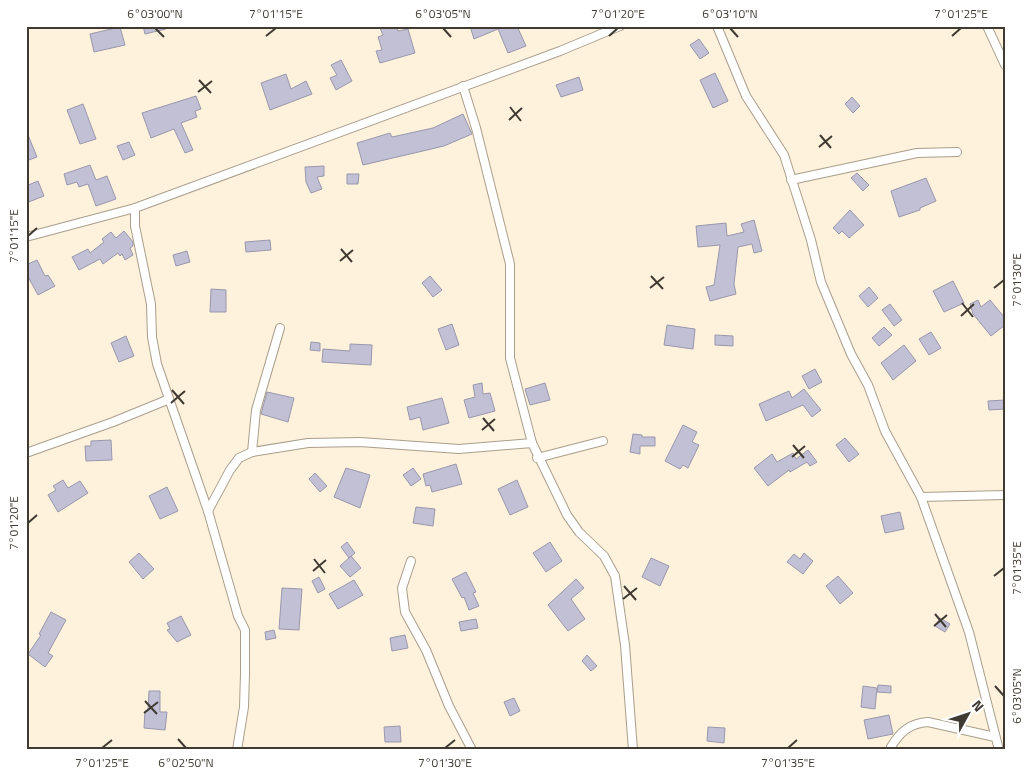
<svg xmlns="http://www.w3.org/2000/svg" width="1031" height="776" viewBox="0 0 1031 776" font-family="'Titillium Web',sans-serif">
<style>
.building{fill:#c2c0d5;stroke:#9997ac}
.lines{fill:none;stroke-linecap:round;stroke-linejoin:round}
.street-casing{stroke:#a99e8b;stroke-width:10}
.street{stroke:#fff;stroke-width:8}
.ticks{fill:none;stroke:#3f3a32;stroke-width:2}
.neatline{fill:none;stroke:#3f3a32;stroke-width:2}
.ticks-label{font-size:12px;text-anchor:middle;fill:#3f3a32}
</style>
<rect width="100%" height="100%" fill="#fef2dd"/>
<g class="building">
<polygon points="143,26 166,26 166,29 145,34"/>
<polygon points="379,26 396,26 398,31 408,29 415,53 380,63 376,51 382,50 378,37 383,35"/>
<polygon points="470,26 517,26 526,46 508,53 498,29 474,39"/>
<polygon points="120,27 125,45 94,52 90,34"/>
<polygon points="699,39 709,53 700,59 690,45"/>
<polygon points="341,60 352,81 336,90 330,78 337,75 331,65"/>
<polygon points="715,73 728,101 713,108 700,80"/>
<polygon points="286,74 291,89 306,81 312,94 270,110 261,83"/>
<polygon points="579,77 583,90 561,97 556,85"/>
<polygon points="196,96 201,109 195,111 197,117 181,123 193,150 185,153 174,129 151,138 142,113"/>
<polygon points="852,97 860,106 853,113 845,104"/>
<polygon points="83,104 96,139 80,144 67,110"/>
<polygon points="463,114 472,134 444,146 363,165 357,143 390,133 392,137 433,128"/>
<polygon points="26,130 37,157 26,161"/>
<polygon points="129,142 135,155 123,160 117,146"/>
<polygon points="90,165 96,180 107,176 116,199 96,206 88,184 79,187 77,182 67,185 64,174"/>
<polygon points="324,166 324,176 317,177 322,189 311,193 306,182 305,167"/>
<polygon points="857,173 869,185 863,191 851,178"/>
<polygon points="347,174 359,174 358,184 347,184"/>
<polygon points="926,178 936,201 920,208 920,210 899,217 891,191"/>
<polygon points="38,181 44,196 26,203 26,186"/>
<polygon points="850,210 864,225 849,238 842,231 839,234 833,228"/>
<polygon points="754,220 762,251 754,253 752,244 738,247 734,284 736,294 710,301 706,287 714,285 720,245 698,247 696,226 726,223 727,236 744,232 741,224"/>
<polygon points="124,231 133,242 133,246 130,248 133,255 125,260 122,254 120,256 118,253 103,264 100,259 79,270 72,257 88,249 90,253 104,242 102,239 111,232 116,238"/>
<polygon points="270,240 271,250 246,252 245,242"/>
<polygon points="187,251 190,262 176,266 173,255"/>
<polygon points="37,260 45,276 48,275 55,286 38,295 26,273 26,265"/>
<polygon points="430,276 442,290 433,297 422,283"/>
<polygon points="953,281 964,303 944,312 933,291"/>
<polygon points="869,287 878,298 868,307 859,296"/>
<polygon points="211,289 226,290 226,312 210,312"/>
<polygon points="978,300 981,307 990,300 1005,318 1005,325 991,336 973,314 970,304"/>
<polygon points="890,304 902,320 894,326 882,310"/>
<polygon points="452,324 459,345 446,350 438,329"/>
<polygon points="667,325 695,329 693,349 664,345"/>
<polygon points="884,327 892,335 879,346 872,338"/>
<polygon points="931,332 941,348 929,355 919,339"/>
<polygon points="715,335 733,336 733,346 715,345"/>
<polygon points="126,336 134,356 119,362 111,343"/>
<polygon points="311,342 320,343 320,351 310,350"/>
<polygon points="350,344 372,345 371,365 322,362 323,349 350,351"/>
<polygon points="904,345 916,361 893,380 881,363"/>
<polygon points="815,369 822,382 809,389 802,376"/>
<polygon points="482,383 483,394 490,393 495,411 469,418 464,400 475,397 473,385"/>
<polygon points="545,383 550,400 530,405 525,389"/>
<polygon points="804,389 821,410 812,417 803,405 766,421 759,404 789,391 792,398"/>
<polygon points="267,392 294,398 288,422 261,414"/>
<polygon points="442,398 449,423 423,430 420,417 410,420 407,407"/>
<polygon points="1005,400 1005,409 989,410 988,401"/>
<polygon points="683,425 697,432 692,442 699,445 688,468 683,465 680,469 665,461"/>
<polygon points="633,434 642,435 642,437 655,437 655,446 640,446 640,454 630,452"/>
<polygon points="845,438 859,454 849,462 836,445"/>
<polygon points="111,440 112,460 86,461 85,446 91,446 91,441"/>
<polygon points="808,450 817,462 810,466 807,462 790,472 789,470 768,486 754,468 772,454 777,462 793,453 796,459"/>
<polygon points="456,464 462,484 432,492 430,485 426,486 423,474"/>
<polygon points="346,468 370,475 360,508 334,497"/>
<polygon points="413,468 421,479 411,486 403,475"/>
<polygon points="315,473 327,486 320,492 309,479"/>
<polygon points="63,480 68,488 80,481 88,493 58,512 48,495 56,490 53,486"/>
<polygon points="517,480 528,507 510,515 498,489"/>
<polygon points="167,487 178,511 160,519 149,496"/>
<polygon points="416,507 435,509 433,526 413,523"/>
<polygon points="900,512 904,529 885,533 881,516"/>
<polygon points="347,542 355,553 349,558 341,547"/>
<polygon points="550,542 562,561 546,572 533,553"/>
<polygon points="139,553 154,569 143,579 129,562"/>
<polygon points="804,553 813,561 803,574 787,562 794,554 800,559"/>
<polygon points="351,556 361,568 350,577 340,566"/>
<polygon points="651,558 669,566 660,586 642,577"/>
<polygon points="466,572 476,592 473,593 479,606 469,610 464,597 462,598 452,579"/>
<polygon points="838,576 853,593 840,604 826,586"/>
<polygon points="319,577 325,589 318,593 312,581"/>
<polygon points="576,579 584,588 571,599 585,619 568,631 548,605"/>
<polygon points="354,580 363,595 338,609 329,594"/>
<polygon points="282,588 302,589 299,630 279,629"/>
<polygon points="51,612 66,620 48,653 53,656 45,667 28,654 41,635 39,634"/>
<polygon points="181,616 191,635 177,642 167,630 170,629 167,623"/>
<polygon points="940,618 950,624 945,632 935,626"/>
<polygon points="476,619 478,628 461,631 459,622"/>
<polygon points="274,630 276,638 266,640 265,632"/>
<polygon points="405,635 408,648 392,651 390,638"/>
<polygon points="587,655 597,666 591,671 582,661"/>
<polygon points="878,685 891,686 891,693 877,692"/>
<polygon points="863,686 877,688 875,709 861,707"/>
<polygon points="149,691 160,691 160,712 167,712 165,730 144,728 145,711 148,711"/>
<polygon points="514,698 520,711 510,716 504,702"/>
<polygon points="889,715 893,734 868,739 864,720"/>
<polygon points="400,726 401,742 385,742 384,727"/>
<polygon points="708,727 725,728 724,743 707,741"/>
</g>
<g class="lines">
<g class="street-casing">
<g id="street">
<polyline points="717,26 746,96 784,155 811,240 821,282 851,354 868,385 885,431 921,497 969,632 999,750"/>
<polyline points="987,26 1005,65"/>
<polyline points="463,86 476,128 510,264 510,358 532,443 567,515 579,532 604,556 615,576 625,645 633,750"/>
<polyline points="791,180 917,153 957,152"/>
<polyline points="135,208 135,226 151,304 152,337 157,364 208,511 238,616 245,630 245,674 244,707 237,750"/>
<polyline points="26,237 135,208 560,51 620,26"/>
<polyline points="252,452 256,410 280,328"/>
<polyline points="26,453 113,422 167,400"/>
<polyline points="537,458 603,441"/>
<polyline points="921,497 1005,495"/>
<polyline points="208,511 230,470 239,458 252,452 308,443 360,442 459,449 532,443"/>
<polyline points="411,561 402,588 405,612 426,650 449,706 472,750"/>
<path d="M 891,747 C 900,732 910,723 928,722 L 995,737"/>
</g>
</g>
<use href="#street" class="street"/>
</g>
<path class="ticks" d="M 155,28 L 164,37M 443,28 L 451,37M 730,28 L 738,37M 266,36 L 276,28M 609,36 L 618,28M 952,36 L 961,28M 199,80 L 211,93M 198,92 L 212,81M 510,107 L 521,121M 509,120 L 522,108M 820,135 L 831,148M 819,147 L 832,136M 28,236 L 37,228M 341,249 L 352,262M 340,261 L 353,250M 651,276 L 663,289M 650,288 L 664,277M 994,288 L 1004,280M 962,303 L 973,317M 961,316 L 974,304M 172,390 L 184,404M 171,403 L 185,391M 483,418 L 494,431M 482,430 L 495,419M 793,445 L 804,458M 792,457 L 805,446M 28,523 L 37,515M 314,559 L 325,573M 313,571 L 326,560M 994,576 L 1004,568M 624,586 L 636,600M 623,599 L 637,588M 935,614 L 946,627M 934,626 L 947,615M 995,686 L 1004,696M 145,701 L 157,714M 144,713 L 158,702M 178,739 L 186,748M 102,748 L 112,740M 445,748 L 455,740M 788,748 L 797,740"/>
<rect width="1031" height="776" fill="none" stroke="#ffffff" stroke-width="55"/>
<g transform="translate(968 714) rotate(50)" stroke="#ffffff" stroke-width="4" paint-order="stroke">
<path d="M0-4L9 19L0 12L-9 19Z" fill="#3f3a32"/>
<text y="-8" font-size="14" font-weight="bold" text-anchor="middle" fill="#3f3a32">N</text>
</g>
<rect x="28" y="28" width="976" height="720" class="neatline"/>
<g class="ticks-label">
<text x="155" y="18">6°03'00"N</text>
<text x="276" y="18">7°01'15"E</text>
<text x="443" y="18">6°03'05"N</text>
<text x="618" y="18">7°01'20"E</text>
<text x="730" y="18">6°03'10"N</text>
<text x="961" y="18">7°01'25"E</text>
<text transform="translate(14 236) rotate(-90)" y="4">7°01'15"E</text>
<text transform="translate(1017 280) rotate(-90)" y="4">7°01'30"E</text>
<text transform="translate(14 523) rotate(-90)" y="4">7°01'20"E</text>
<text transform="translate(1017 568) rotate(-90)" y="4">7°01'35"E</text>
<text transform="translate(1017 696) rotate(-90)" y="4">6°03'05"N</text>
<text x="102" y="767">7°01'25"E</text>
<text x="186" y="767">6°02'50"N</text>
<text x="445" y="767">7°01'30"E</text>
<text x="788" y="767">7°01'35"E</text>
</g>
</svg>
